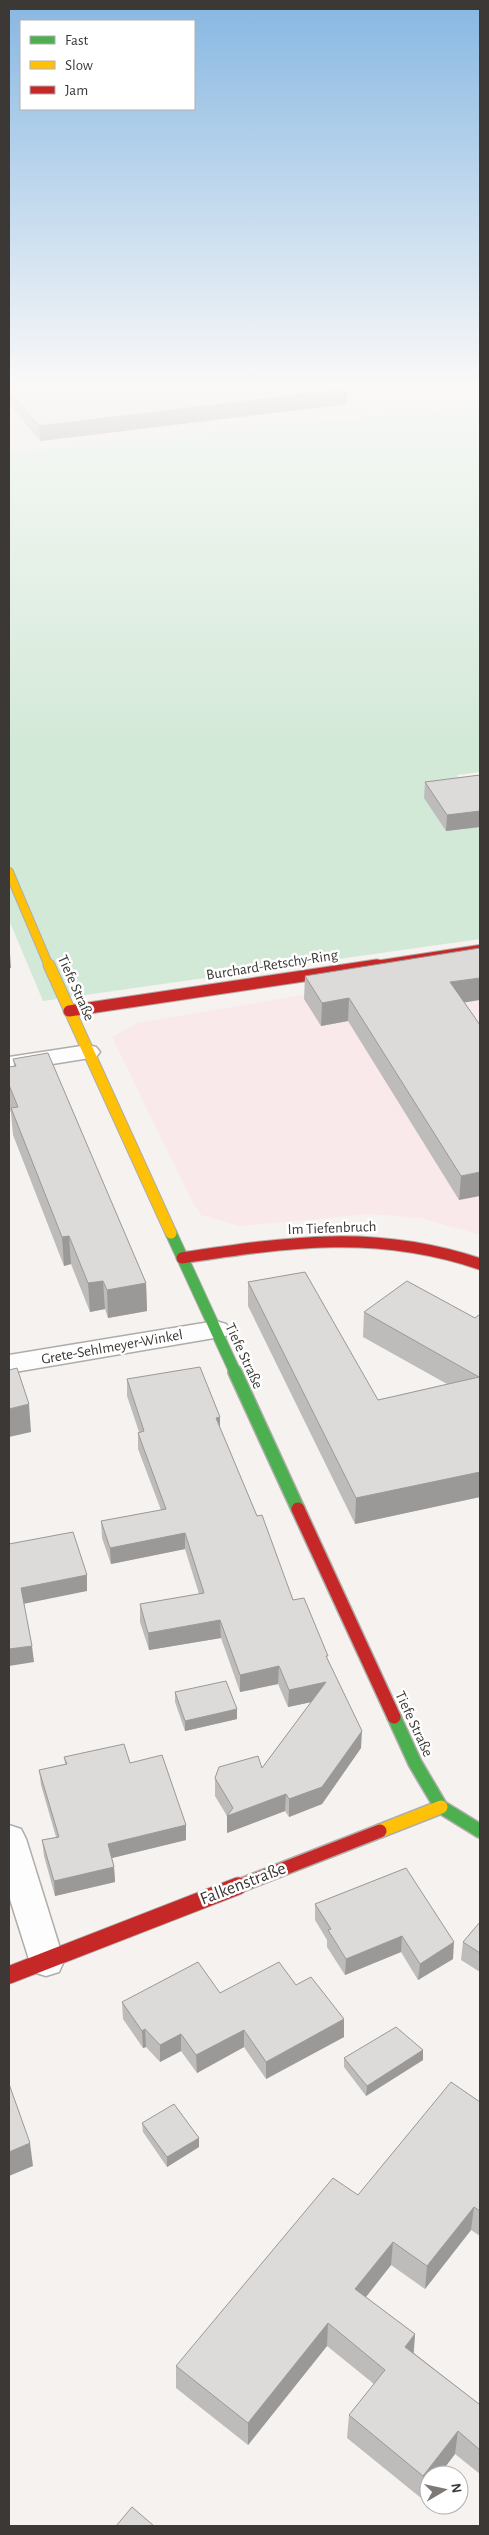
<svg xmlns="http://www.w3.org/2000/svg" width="489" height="2535" viewBox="0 0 489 2535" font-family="'Alegreya Sans',sans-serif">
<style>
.commercial{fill:#f9e9ea}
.built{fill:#ede5de}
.green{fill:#d3e9d8}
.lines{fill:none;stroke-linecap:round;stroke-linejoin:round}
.street-casing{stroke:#afadaa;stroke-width:3}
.fast-far1-casing{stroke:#afadaa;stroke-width:13}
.fast-casing{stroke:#afadaa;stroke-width:16}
.slow-far2-casing{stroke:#afadaa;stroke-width:10}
.slow-far1-casing{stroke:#afadaa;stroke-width:13}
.slow-casing{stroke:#afadaa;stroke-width:16}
.jam-far3-casing{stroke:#afadaa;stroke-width:10}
.jam-far2-casing{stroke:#afadaa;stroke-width:13}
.jam-far1-casing{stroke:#afadaa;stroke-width:16}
.jam-casing{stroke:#afadaa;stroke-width:19}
.street{fill:#fefdfd;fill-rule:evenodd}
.fast-far1{stroke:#4caf50;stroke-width:11}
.fast{stroke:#4caf50;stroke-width:13}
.slow-far2{stroke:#ffc107;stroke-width:8}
.slow-far1{stroke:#ffc107;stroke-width:11}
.slow{stroke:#ffc107;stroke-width:13}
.jam-far3{stroke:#c62828;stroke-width:8}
.jam-far2{stroke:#c62828;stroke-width:11}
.jam-far1{stroke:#c62828;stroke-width:13}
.jam{stroke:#c62828;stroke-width:17}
.wall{fill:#bebcbb}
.shaded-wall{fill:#9b9998}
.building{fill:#dddbd9;stroke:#9b9998}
.labels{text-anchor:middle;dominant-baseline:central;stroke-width:5;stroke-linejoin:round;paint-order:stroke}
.street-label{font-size:15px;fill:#3b3836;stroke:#fff}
.near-street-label{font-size:18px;fill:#3b3836;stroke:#fff}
</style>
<rect width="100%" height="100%" fill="#f5f2ef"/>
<polygon class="commercial" points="480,965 480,1235 421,1218 369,1214 240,1226 201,1215 189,1195 112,1037 137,1023"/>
<polygon class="built" points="9,385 453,385 472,406 9,452"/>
<polygon class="green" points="472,406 480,411 480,772 457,775 480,822 480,939 43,1001 9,920 9,452"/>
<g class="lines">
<g class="street-casing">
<g id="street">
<polygon points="88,1045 96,1047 100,1052 96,1057 9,1071 9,1057"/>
<polygon points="216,1321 226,1324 230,1330 226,1336 9,1373 9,1355"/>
<polygon points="9,1825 21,1829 26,1839 64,1961 59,1972 46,1976 33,1972 9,1896"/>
</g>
</g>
<g class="fast-far1-casing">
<polyline id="fast-far1" points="171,1233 236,1374"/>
</g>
<g class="fast-casing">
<g id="fast">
<polyline points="235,1372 298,1509"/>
<polyline points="394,1717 415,1763 441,1807 480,1831"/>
</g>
</g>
<g class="slow-far2-casing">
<polyline id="slow-far2" points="9,872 49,966"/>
</g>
<g class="slow-far1-casing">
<polyline id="slow-far1" points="49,965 171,1233"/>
</g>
<g class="slow-casing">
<polyline id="slow" points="380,1831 441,1807"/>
</g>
<g class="jam-far3-casing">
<polyline id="jam-far3" points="369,966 480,949"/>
</g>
<g class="jam-far2-casing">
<g id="jam-far2">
<polyline points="69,1011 377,965"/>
<path d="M 182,1258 C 288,1242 376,1229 480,1264"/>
</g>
</g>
<g class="jam-far1-casing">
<g id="jam-far1">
<polyline points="298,1509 394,1717"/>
<polyline points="234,1888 380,1831"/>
</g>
</g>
<g class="jam-casing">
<polyline id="jam" points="9,1975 238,1886"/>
</g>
<use href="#street" class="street"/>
<use href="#fast-far1" class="fast-far1"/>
<use href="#fast" class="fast"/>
<use href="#slow-far2" class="slow-far2"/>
<use href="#slow-far1" class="slow-far1"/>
<use href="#slow" class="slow"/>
<use href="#jam-far3" class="jam-far3"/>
<use href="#jam-far2" class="jam-far2"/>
<use href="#jam-far1" class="jam-far1"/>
<use href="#jam" class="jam"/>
</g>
<g class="wall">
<polygon points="9,385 347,404 40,441 9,404"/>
<polygon points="480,775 480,827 446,831 424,798 425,782"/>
<polygon points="305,976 465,1003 480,1025 459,1200 348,1021 321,1026 304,999"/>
<polygon points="13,1059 146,1283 147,1311 108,1318 105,1309 90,1312 71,1264 64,1266 13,1135 11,1113 9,1107 9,1067 14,1066"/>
<polygon points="248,1282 378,1400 447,1384 363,1337 364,1312 475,1318 480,1314 480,1497 355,1524 248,1306"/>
<polygon points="127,1379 220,1417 220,1428 257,1516 293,1600 328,1660 361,1748 322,1804 289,1817 285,1811 227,1833 227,1816 215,1796 215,1778 262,1768 311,1702 288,1707 278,1684 240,1692 221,1638 149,1650 140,1622 140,1604 199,1594 185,1549 111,1564 102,1538 101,1521 161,1510 138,1449 138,1433 139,1432 127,1396"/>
<polygon points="175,1692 237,1709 237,1719 185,1731 175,1702"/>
<polygon points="64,1757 130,1763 186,1825 186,1840 112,1858 114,1867 115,1882 55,1896 44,1856 42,1840 56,1837 41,1785 39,1770 65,1764"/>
<polygon points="406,1868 453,1959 418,1980 401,1952 345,1975 327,1947 327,1940 315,1920 315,1904"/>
<polygon points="480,1922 480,1972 461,1960 463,1942"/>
<polygon points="296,1985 344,2037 266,2079 244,2047 197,2073 181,2051 160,2062 146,2047 143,2048 123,2019 122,2002"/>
<polygon points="423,2050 423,2060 366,2096 344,2067 344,2058"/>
<polygon points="480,2102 480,2236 471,2230 425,2289 391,2265 366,2297 415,2334 414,2353 479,2404 480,2402 480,2474 455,2454 439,2475 429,2475 429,2488 421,2498 347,2438 349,2415 374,2384 327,2346 248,2445 176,2388 176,2366 358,2195"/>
<polygon points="142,2123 199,2147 167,2167 143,2132"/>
</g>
<g class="shaded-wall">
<polygon points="347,389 347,404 40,441 39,426"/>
<polygon points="480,811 480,827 446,831 447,815"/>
<polygon points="9,954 10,954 11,968 9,968"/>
<polygon points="480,978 480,1000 449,1005 450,982"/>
<polygon points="349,998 348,1021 321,1026 322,1003"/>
<polygon points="480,1172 480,1196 459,1200 461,1176"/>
<polygon points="69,1236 71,1264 64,1266 62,1237"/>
<polygon points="103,1281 105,1309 90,1312 88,1283"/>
<polygon points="146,1283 147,1311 108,1318 107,1290"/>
<polygon points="29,1404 31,1432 9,1437 9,1409"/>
<polygon points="220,1417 220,1434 216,1418"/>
<polygon points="480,1472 480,1497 355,1524 356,1498"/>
<polygon points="185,1533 185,1549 111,1564 110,1548"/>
<polygon points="87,1575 87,1591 23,1604 21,1588"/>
<polygon points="220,1620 221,1638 149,1650 148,1633"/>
<polygon points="32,1646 34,1662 9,1666 9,1649"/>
<polygon points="279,1666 278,1684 240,1692 240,1675"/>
<polygon points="326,1682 326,1699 288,1707 289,1690"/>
<polygon points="237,1709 237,1719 185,1731 185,1721"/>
<polygon points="362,1731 361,1748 322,1804 289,1817 289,1799"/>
<polygon points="286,1794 285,1811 227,1833 227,1816"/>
<polygon points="186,1825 186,1840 108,1859 108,1844"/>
<polygon points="114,1867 115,1882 55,1896 54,1881"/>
<polygon points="402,1936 401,1952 345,1975 346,1959"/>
<polygon points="454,1942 453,1959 418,1980 420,1964"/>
<polygon points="344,2019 344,2037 266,2079 266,2062"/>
<polygon points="145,2029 146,2047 143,2048 142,2031"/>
<polygon points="244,2030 244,2047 197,2073 196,2055"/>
<polygon points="181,2034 181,2051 160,2062 160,2045"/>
<polygon points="423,2050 423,2060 366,2096 367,2086"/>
<polygon points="199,2138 199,2147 167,2167 167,2157"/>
<polygon points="30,2143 33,2166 9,2176 9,2152"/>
<polygon points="474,2207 471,2230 425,2289 427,2266"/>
<polygon points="393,2242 391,2265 354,2312 355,2289"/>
<polygon points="328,2323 327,2346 248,2445 248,2423"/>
<polygon points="415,2334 413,2357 405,2347"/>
<polygon points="458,2431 455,2454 439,2475 429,2475 429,2488 421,2498 423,2476"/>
</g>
<g class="building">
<polygon points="9,385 343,385 347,389 39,426 9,390"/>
<polygon points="480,775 480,811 447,815 425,782"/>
<polygon points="480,948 480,978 450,982 480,1025 480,1172 461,1176 349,998 322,1003 305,976"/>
<polygon points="48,1053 146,1283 107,1290 103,1281 88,1283 69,1236 62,1237 11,1108 18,1107 9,1085 9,1067 16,1066 13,1059"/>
<polygon points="305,1272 378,1400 479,1377 364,1312 407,1281 475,1318 480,1314 480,1472 356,1498 248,1282"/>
<polygon points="200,1367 220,1417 216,1418 257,1516 262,1515 293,1600 304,1598 328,1656 326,1656 362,1731 322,1787 289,1799 286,1794 227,1816 233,1808 215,1778 219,1767 258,1756 262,1768 326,1682 289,1690 279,1666 240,1675 220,1620 148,1633 140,1604 204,1593 185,1533 110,1548 101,1521 166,1509 138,1433 144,1431 127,1379"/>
<polygon points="17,1368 29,1404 9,1409 9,1370"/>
<polygon points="73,1532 87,1575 21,1588 32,1646 9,1649 9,1544"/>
<polygon points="226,1681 237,1709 185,1721 175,1692"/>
<polygon points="124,1744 130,1763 162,1755 186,1825 108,1844 114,1867 54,1881 42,1840 59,1837 39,1770 67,1764 64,1757"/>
<polygon points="406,1868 454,1942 420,1964 402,1936 346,1959 328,1930 331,1929 315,1904"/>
<polygon points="480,1922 480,1953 463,1942"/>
<polygon points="198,1962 220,1993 279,1962 296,1985 311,1977 344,2019 266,2062 244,2030 196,2055 181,2034 160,2045 145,2029 142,2031 122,2002"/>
<polygon points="396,2027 423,2050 367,2086 344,2058"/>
<polygon points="451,2082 480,2102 480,2211 474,2207 427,2266 393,2242 355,2289 415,2334 405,2347 479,2404 480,2402 480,2450 458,2431 423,2476 349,2415 385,2370 328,2323 248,2423 176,2366 333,2178 358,2195"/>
<polygon points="9,2084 30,2143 9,2152"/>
<polygon points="174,2104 199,2138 167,2157 142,2123"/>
<polygon points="132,2507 154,2526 116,2526"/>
</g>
<linearGradient id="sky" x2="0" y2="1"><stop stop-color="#87b7e2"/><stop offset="0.52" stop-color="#faf9f8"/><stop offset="1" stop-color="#faf9f8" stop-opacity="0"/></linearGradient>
<rect width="489" height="740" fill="url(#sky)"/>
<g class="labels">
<g class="street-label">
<text transform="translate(272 965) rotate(-9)">Burchard-Retschy-Ring</text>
<text transform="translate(76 988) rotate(66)">Tiefe Straße</text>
<text transform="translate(332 1228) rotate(-2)">Im Tiefenbruch</text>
<text transform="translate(112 1347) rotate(-10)">Grete-Sehlmeyer-Winkel</text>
<text transform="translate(244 1356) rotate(65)">Tiefe Straße</text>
<text transform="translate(414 1724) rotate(65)">Tiefe Straße</text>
</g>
<g class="near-street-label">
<text transform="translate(243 1884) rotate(-21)">Falkenstraße</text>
</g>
</g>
<rect width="489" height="2535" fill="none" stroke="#3b3836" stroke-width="20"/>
<rect x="20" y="20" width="175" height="90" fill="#ffffff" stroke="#b1afaf"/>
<rect x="30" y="36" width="25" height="8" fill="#4caf50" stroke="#b1afaf"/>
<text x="65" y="45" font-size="15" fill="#3b3836">Fast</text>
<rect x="30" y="61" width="25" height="8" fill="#ffc107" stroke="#b1afaf"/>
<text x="65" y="70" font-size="15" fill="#3b3836">Slow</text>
<rect x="30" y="86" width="25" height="8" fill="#c62828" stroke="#b1afaf"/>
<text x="65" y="95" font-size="15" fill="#3b3836">Jam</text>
<g transform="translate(444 2490) rotate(81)"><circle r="24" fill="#ffffff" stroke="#b1afaf"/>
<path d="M0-4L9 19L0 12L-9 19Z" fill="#7c7977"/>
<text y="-8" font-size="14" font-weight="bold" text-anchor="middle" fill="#3b3836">N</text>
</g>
</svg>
